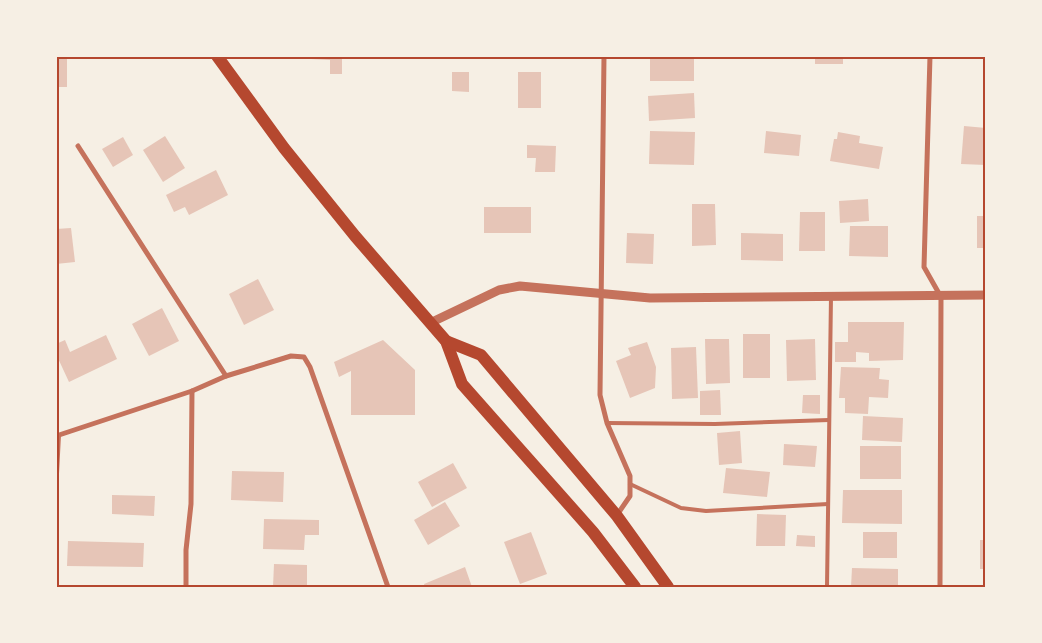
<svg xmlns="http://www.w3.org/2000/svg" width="1042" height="643" viewBox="0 0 1042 643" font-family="'Archivo Narrow',sans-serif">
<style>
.building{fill:#e6c5b7}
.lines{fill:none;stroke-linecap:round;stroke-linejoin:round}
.service{stroke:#c5725c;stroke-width:4}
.minor{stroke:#c5725c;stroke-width:5}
.tertiary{stroke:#c5725c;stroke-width:9}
.primary{stroke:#b5482f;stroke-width:12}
.neatline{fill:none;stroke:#b5482f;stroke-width:2}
</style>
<rect width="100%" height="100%" fill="#f6efe4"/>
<g class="building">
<rect x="56" y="56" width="11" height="31"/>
<polygon points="311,56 342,56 342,74 330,74 330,60 311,59"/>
<rect x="650" y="56" width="44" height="25"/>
<rect x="815" y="56" width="28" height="8"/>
<polygon points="452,72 469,72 469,92 452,91"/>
<rect x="518" y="72" width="23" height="36"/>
<polygon points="694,93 695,118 649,121 648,96"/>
<polygon points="964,126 986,128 986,165 961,164"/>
<polygon points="650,131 695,132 694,165 649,164"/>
<polygon points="766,131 801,135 799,156 764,153"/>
<polygon points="838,132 860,136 859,143 883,147 879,169 830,161 834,139 837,139"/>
<polygon points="165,136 185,168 163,182 143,150"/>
<polygon points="123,137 133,155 113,167 102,149"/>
<polygon points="527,145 556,146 555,172 535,172 536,158 527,158"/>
<polygon points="216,170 228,195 189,215 185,207 174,212 166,195"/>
<polygon points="868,199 869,221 840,223 839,201"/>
<polygon points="692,204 715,204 716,245 692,246"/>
<rect x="484" y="207" width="47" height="26"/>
<polygon points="800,212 825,212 825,251 799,251"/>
<rect x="977" y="216" width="9" height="32"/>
<polygon points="850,226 888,226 888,257 849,256"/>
<polygon points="71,228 75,262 56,264 56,229"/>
<polygon points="627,233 654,234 653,264 626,263"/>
<polygon points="741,233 783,234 783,261 741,260"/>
<polygon points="258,279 274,310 244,325 229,294"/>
<polygon points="162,308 179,341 149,356 132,324"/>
<polygon points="848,322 904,322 903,360 869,361 869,353 856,352 856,362 835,362 835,342 848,342"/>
<rect x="743" y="334" width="27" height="44"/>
<polygon points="106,335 117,359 69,382 56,354 56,344 65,340 70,352"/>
<polygon points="705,339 729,339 730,383 706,384"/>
<polygon points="815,339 816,380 787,381 786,340"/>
<polygon points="383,340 415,370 415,415 351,415 351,371 339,377 334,362"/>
<polygon points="647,342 656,367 655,388 630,398 616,361 631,355 628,348"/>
<polygon points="696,347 698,398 672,399 671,348"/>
<polygon points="841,367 880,368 879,379 889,380 888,398 869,397 868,414 845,413 845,398 839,398"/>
<polygon points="720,390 721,415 700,415 700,391"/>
<polygon points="803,395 820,395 820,414 802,413"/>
<polygon points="863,416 903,418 902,442 862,440"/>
<polygon points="740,431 742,463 719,465 717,433"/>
<polygon points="784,444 817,446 815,467 783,465"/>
<rect x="860" y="446" width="41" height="33"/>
<polygon points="453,463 467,488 432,507 418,482"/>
<polygon points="726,468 770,472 767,497 723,493"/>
<polygon points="232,471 284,472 283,502 231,500"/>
<polygon points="843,490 902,490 902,524 842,523"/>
<polygon points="112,495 155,496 154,516 112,514"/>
<polygon points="445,502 460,526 428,545 414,520"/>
<polygon points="757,514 786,515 785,546 756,546"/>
<polygon points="264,519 319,520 319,535 305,535 304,550 263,549"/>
<polygon points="531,532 547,574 520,584 504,542"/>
<rect x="863" y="532" width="34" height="26"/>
<polygon points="797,535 815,536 815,547 796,546"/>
<rect x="980" y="540" width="6" height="29"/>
<polygon points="68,541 144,543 143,567 67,566"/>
<polygon points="274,564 307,565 307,587 273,587"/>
<polygon points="465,567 472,587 425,587 424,584"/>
<polygon points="852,568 898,569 898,587 851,587"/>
</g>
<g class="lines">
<g class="service">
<polyline points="607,423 715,424 829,420"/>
<polyline points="630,484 681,508 706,511 828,504"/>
<polyline points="56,493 59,435"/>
<polyline points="827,587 831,296"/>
</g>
<g class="minor">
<polyline points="604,56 600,395 607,423 630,476 630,496 617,515"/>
<polyline points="930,56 924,267 941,297 940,587"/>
<polyline points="78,146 226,376"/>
<polyline points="56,436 192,391 226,376 291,356 304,357 310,367 388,587"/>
<polyline points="186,587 186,550 191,504 192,391"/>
</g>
<polyline class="tertiary" points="430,323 499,290 520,286 650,298 986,295"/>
<g class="primary">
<polyline points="217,56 284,148 355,236 446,341 462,384 593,532 635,587"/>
<polyline points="446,341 481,355 617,516 668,587"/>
</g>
</g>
<rect width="1042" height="643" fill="none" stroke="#f6efe4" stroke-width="115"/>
<rect x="58" y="58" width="926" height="528" class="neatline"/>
</svg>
